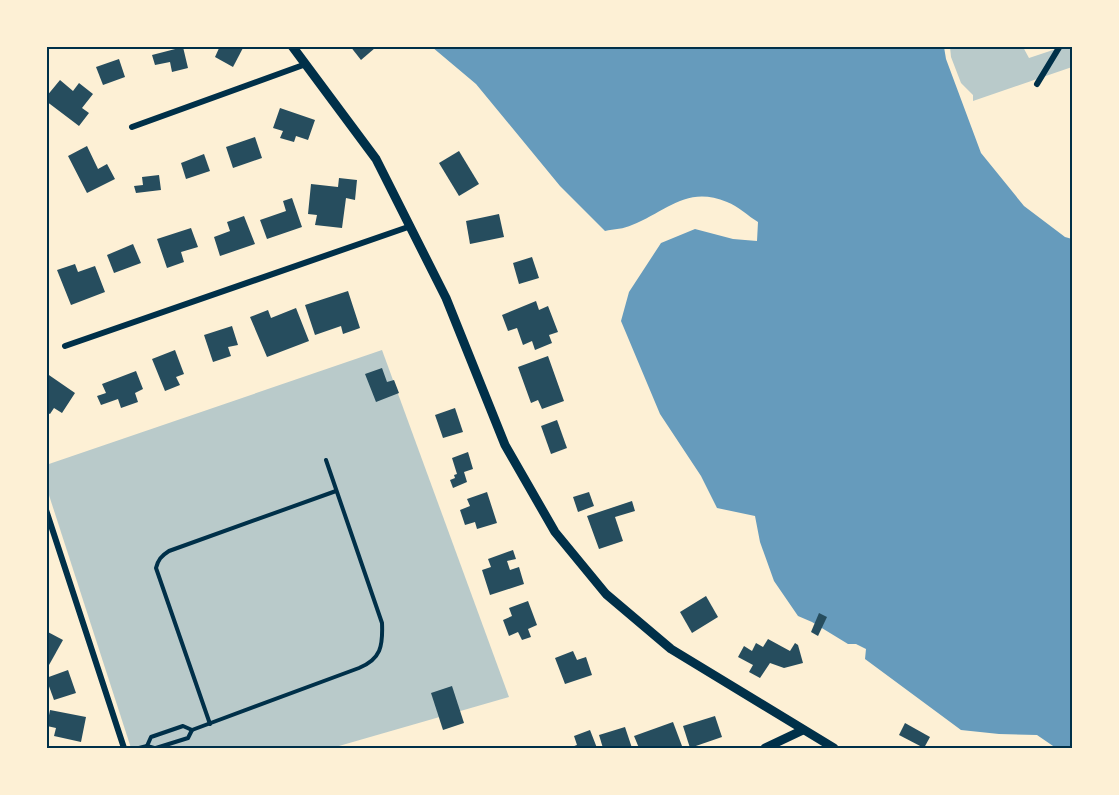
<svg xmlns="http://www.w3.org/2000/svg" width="1119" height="795" viewBox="0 0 1119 795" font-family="Lato,sans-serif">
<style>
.green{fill:#b9caca}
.water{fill:#669bbc}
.building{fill:#264d5e}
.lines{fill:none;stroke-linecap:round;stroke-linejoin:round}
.service{stroke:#003049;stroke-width:4}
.minor{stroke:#003049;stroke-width:6}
.tertiary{stroke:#003049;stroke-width:9}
.neatline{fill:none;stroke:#003049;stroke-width:2}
</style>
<rect width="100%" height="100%" fill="#fdf0d5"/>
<g class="green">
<polygon points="950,47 1023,47 1029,58 1062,47 1072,47 1072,67 973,101 973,95 961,83 951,57"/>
<polygon points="382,350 509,697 332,748 131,748 47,489 46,465"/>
</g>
<path class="water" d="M 432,47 L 944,47 L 946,59 L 981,153 L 1024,206 L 1065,237 L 1072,239 L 1072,748 L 1056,748 L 1037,735 L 999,734 L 961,730 L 865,659 L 866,649 L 856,644 L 848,644 L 812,622 L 798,616 L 774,581 L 760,542 L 755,516 L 717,508 L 701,476 L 660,414 L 621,321 L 629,292 L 661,243 L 695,229 L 733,239 L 757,241 L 758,222 C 748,216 738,206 727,202 C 687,185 667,211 632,225 C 624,229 614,229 605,231 L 560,186 L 476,84 Z"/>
<g class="building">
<polygon points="220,46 244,46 233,67 215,57"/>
<polygon points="350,46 374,46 375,48 361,60"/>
<polygon points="183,47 188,68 172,72 170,62 155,65 152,55"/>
<polygon points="119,59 125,77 103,85 96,67"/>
<polygon points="60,80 73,91 79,83 93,94 82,108 89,113 79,126 46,101 46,97"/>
<polygon points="280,108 315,120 308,140 296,136 294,142 280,138 283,131 273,128"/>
<polygon points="255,137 262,158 233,168 226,147"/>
<polygon points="87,146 98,169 107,164 115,179 87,193 68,156"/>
<polygon points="459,151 479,184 459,196 439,163"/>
<polygon points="204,154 210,171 186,179 181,163"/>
<polygon points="159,175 161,190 136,193 134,186 143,185 142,177"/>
<polygon points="339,178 357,180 355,200 346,198 342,228 315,225 317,215 308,214 311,184 338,187"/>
<polygon points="292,198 302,227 267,239 260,220 286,211 283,201"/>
<polygon points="499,214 504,237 470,244 466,221"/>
<polygon points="244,216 255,244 220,256 214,237 230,231 227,222"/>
<polygon points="191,228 198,247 181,252 184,262 167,268 157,239"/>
<polygon points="133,244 141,263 114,273 107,255"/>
<polygon points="532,257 539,278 519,284 513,263"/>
<polygon points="75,264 78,272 95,266 105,292 71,305 57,270"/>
<polygon points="348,291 360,328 343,334 341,326 315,335 305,305"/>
<polygon points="536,301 539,310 548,306 558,332 549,335 552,343 535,350 532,341 523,345 517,328 508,331 502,315"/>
<polygon points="296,308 309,341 267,357 250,317 268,310 271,318"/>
<polygon points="232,326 238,345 228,347 231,356 213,362 204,335"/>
<polygon points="175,350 184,374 176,377 180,385 165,391 152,359"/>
<polygon points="548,356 564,401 542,409 538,400 531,403 518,367"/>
<polygon points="382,368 387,382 394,380 399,393 376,402 365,374"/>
<polygon points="136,371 143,389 135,393 138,402 121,408 118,399 101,405 97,396 106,393 102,384"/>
<polygon points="46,373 75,393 62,413 54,408 50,414 46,412"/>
<polygon points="455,408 463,432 443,438 435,415"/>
<polygon points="557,420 567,448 551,454 541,426"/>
<polygon points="468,452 473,469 464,472 467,482 453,488 450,480 455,478 454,475 457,474 452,458"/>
<polygon points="487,492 497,523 477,529 475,522 465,525 460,510 470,506 467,499"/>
<polygon points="589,492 594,506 578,512 573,497"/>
<polygon points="632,501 635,511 615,517 623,541 599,549 587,516"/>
<polygon points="513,550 516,559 507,561 510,570 519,567 524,584 490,595 482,570 491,567 488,559"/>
<polygon points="706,596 718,617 692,633 680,612"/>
<polygon points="528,601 537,625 528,629 531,637 522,640 518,632 509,636 503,620 512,616 509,608"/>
<polygon points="819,613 827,617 818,636 811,632"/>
<polygon points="46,631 63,640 49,665 46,664"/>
<polygon points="768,639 790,651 795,643 798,645 803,663 784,668 770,663 760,678 749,672 753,665 738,657 744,646 752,651 756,643 763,647"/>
<polygon points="573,651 577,660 586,657 592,675 565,684 555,658"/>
<polygon points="68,670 76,693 54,700 46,678"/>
<polygon points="452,686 464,723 443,730 431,693"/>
<polygon points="50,710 86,717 81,742 54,736 56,728 47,726"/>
<polygon points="715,716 722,737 690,748 683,726"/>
<polygon points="673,722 682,746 676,748 639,748 634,736"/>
<polygon points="905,723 930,737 924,748 899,735"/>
<polygon points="625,727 632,748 603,748 599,735"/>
<polygon points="590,730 597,748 569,748 577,745 574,736"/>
</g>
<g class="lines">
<g class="service">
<path d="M 210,724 L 156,568 C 158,560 161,556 169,551 L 336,491"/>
<polyline points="147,746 151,737 183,726 192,730"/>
<polyline points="139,748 147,746 154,748"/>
<path d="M 156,748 L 188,738 L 192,730 L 359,668 C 381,659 383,646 382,623 L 326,460"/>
</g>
<g class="minor">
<polyline points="1037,84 1060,46"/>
<polyline points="132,127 306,64"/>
<polyline points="65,346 411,226"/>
<polyline points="46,510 124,748"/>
</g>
<g class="tertiary">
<polyline points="292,46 376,159 446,298 505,445 555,532 606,594 671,649 834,748"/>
<polyline points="765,748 803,730"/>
</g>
</g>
<rect width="1119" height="795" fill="none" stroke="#fdf0d5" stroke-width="96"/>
<rect x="48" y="48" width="1023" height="699" class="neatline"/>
</svg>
